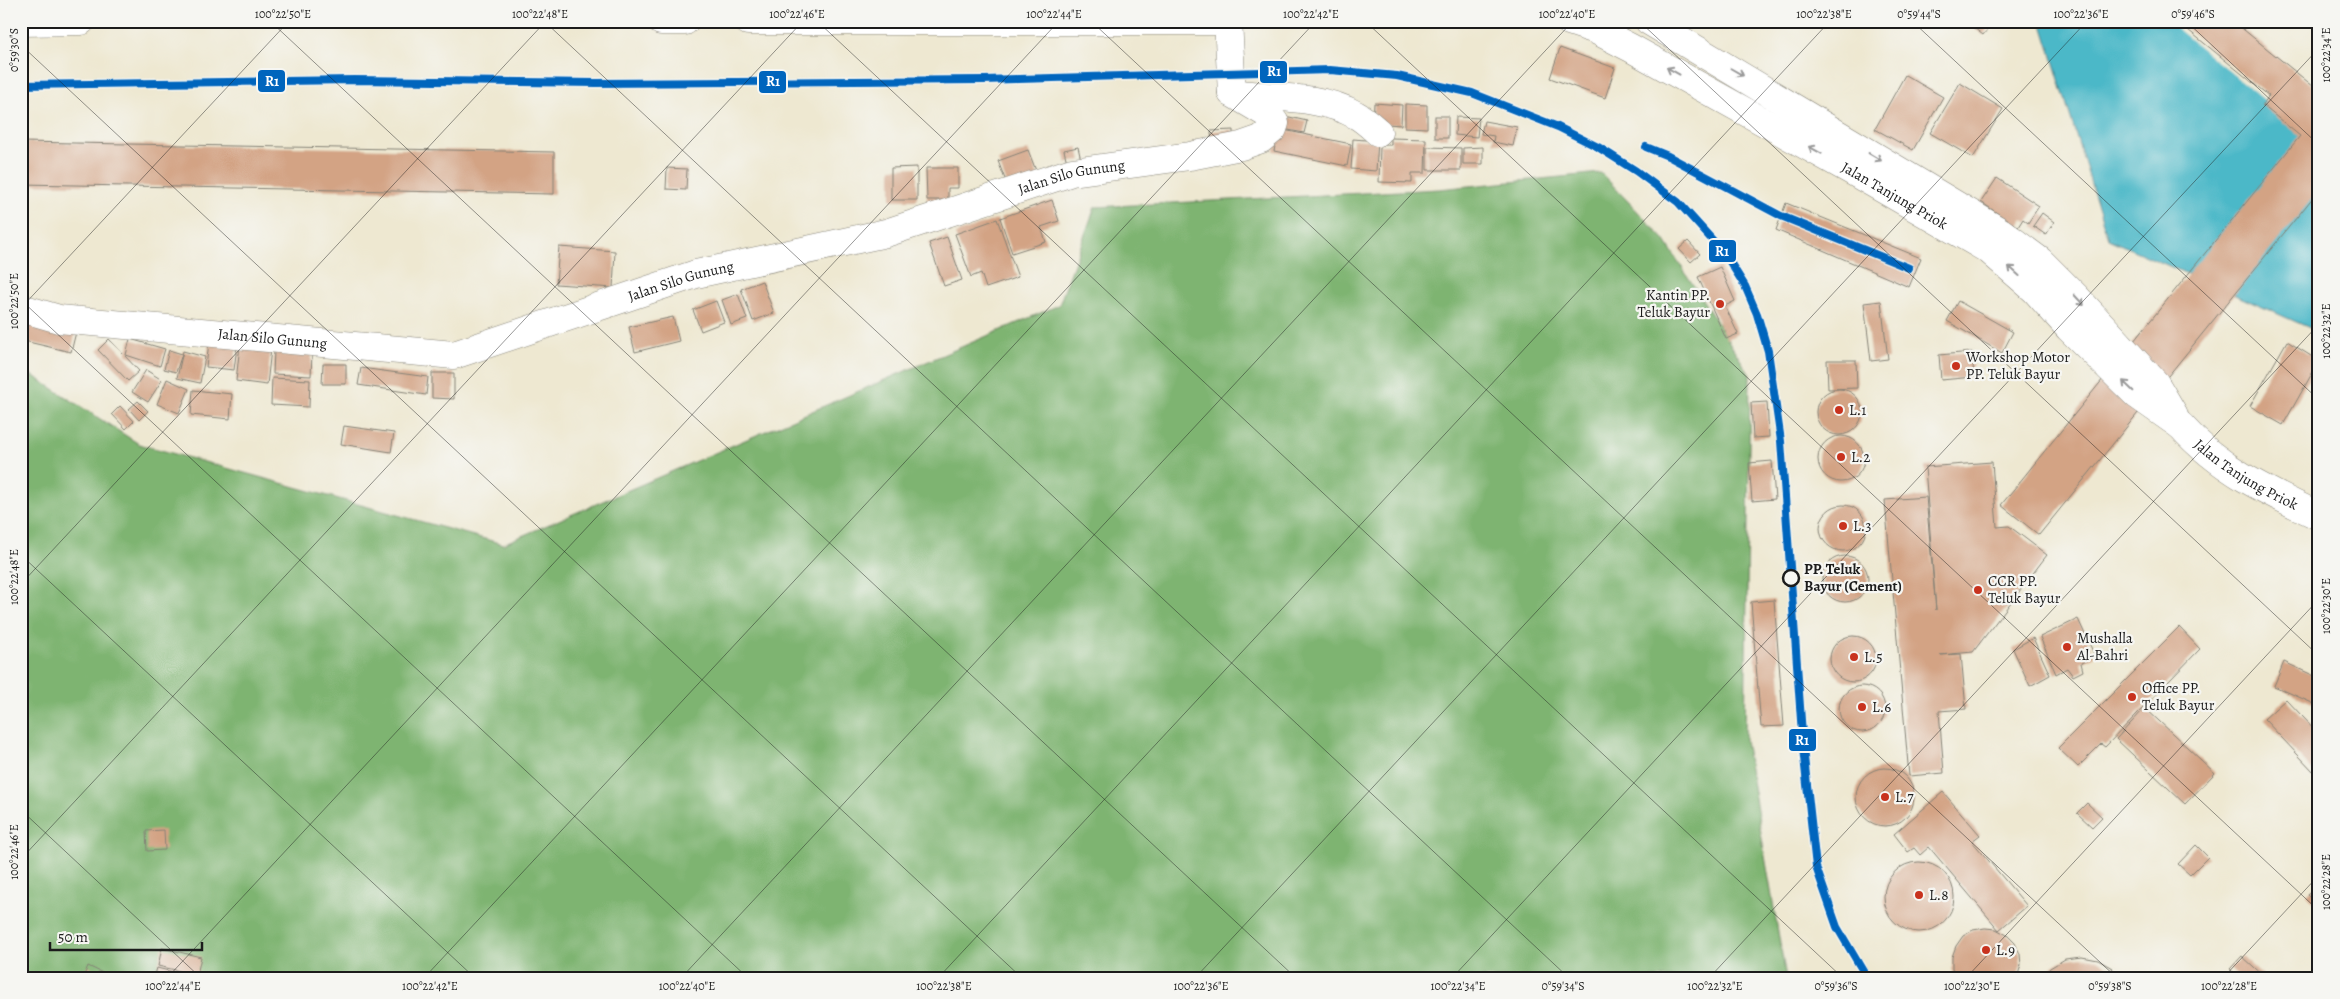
<svg xmlns="http://www.w3.org/2000/svg" width="2340" height="999" viewBox="0 0 2340 999" font-family="Alegreya,serif">
<style>
.forest{fill:#7eb471;stroke:#4d6846}
.water{fill:#4cb8c8;stroke:#346a72}
.pier{fill:#eee8d1}
.building{fill:#d3a384}
.lines{fill:none;stroke-linecap:round;stroke-linejoin:round}
.minor-casing{stroke:#858276;stroke-width:29}
.highway-casing{stroke:#858276;stroke-width:29}
.minor{stroke:#fff;stroke-width:28}
.highway{stroke:#fff;stroke-width:28}
.rail-1-casing{stroke:#f6f6f2;stroke-width:11}
.rail-1{stroke:#0065bd;stroke-width:8}
.oneway{stroke:#999}
.ticks{fill:none;stroke:#1c1c1c;stroke-width:1;stroke-opacity:0.45}
.poi-dot{fill:#c8321e;stroke:#f6f6f2;stroke-width:2}
.stop-dot{fill:#f6f6f2;stroke:#1c1c1c;stroke-width:2.5}
.labels{text-anchor:middle;dominant-baseline:central;stroke-width:4.5;stroke-linejoin:round;paint-order:stroke}
.street-label{font-size:15px;fill:#1c1c1c;stroke:#f6f6f2}
.poi-label{font-size:15px;fill:#1c1c1c;stroke:#f6f6f2;text-anchor:start}
.stop-label{font-size:15px;font-weight:bold;fill:#1c1c1c;stroke:#f6f6f2;text-anchor:start}
.line-badge{stroke:#f6f6f2;stroke-width:2}
.badge-label{font-size:14px;text-anchor:middle;font-weight:bold;fill:#fff}
.neatline{fill:none;stroke:#1c1c1c;stroke-width:2}
.ticks-label{font-size:12px;text-anchor:middle;fill:#1c1c1c}
</style>
<rect width="100%" height="100%" fill="#f6f6f2"/>
<filter id="ink" filterUnits="userSpaceOnUse"><feTurbulence type="fractalNoise" baseFrequency=".02" numOctaves="2"/><feDisplacementMap in="SourceGraphic" scale="10" xChannelSelector="R" yChannelSelector="G"/><feConvolveMatrix kernelMatrix="1 2 1 2 8 2 1 2 1" color-interpolation-filters="sRGB"/></filter>
<filter id="wash" filterUnits="userSpaceOnUse"><feTurbulence type="fractalNoise" baseFrequency=".0096" numOctaves="4" result="noise"/><feDisplacementMap in="SourceGraphic" scale="20" xChannelSelector="R" yChannelSelector="G"/><feGaussianBlur stdDeviation="1.12" result="paint"/><feColorMatrix in="noise" values="0 0 0 0 0 0 0 0 0 0 0 0 0 0 0 0 0 1.4 0 .05"/><feComposite in="paint" operator="in"/></filter>
<g filter="url(#wash)">
<rect width="100%" height="100%" fill="#eee8d1"/>
<polygon class="forest" points="1601,173 1664,239 1750,375 1745,740 1786,978 21,978 21,368 139,444 503,544 1059,305 1095,207 1439,189"/>
<polygon class="water" points="2041,21 2319,21 2319,332 2108,239"/>
<polygon class="pier" points="2168,21 2311,21 2319,28 2319,145"/>
<g id="blocks">
<g class="building">
<polygon points="1810,21 1827,21 1823,28"/>
<polygon points="1965,21 1994,21 1983,35"/>
<polygon points="2177,21 2233,21 2319,91 2319,190 2039,535 2001,505 2300,136 2262,105 2269,96"/>
<polygon points="1560,48 1615,68 1605,98 1550,78"/>
<polygon points="1905,75 1943,97 1913,150 1875,129"/>
<polygon points="1960,83 2003,109 1973,158 1930,133"/>
<polygon points="1374,103 1402,105 1401,125 1373,123"/>
<polygon points="1405,104 1427,105 1427,128 1405,127"/>
<polygon points="1285,116 1307,121 1304,133 1283,129"/>
<rect x="1435" y="116" width="13" height="22"/>
<polygon points="1456,117 1479,118 1477,137 1455,135"/>
<polygon points="1484,121 1517,127 1513,146 1493,142 1494,136 1481,134"/>
<polygon points="1279,129 1351,144 1347,166 1274,151"/>
<polygon points="1233,130 1233,145 1212,146 1211,131"/>
<polygon points="1391,138 1426,139 1425,173 1412,173 1412,183 1379,182 1380,145 1391,145"/>
<polygon points="1353,139 1378,141 1376,171 1351,169"/>
<polygon points="21,142 554,152 554,194 21,184"/>
<polygon points="1078,147 1081,160 1067,163 1064,150"/>
<polygon points="1427,147 1461,148 1461,170 1427,170"/>
<polygon points="1483,147 1483,164 1463,164 1463,148"/>
<polygon points="1028,150 1040,181 1010,192 998,161"/>
<polygon points="917,167 917,200 891,200 891,168"/>
<polygon points="667,168 687,169 686,190 666,189"/>
<polygon points="926,168 958,168 958,188 948,188 948,200 927,200"/>
<polygon points="1997,178 2039,206 2028,223 2023,219 2018,227 1981,202"/>
<polygon points="1052,200 1059,221 1041,227 1046,242 1012,253 1000,218"/>
<polygon points="1786,203 1921,258 1909,287 1776,230"/>
<polygon points="2042,213 2054,222 2046,235 2033,226"/>
<polygon points="997,219 1018,277 986,288 981,273 971,277 955,234"/>
<polygon points="947,237 962,280 944,286 929,243"/>
<polygon points="1688,241 1700,254 1691,262 1679,249"/>
<polygon points="559,247 615,251 613,288 556,284"/>
<polygon points="1720,267 1735,301 1725,306 1738,334 1726,339 1698,277"/>
<polygon points="762,281 774,313 753,321 741,289"/>
<polygon points="738,294 747,319 731,325 722,300"/>
<polygon points="716,301 724,322 701,331 693,310"/>
<polygon points="1881,301 1888,359 1871,361 1864,303"/>
<polygon points="1958,301 2013,332 2002,353 1947,321"/>
<polygon points="30,316 77,328 71,352 24,341"/>
<polygon points="673,317 679,341 635,352 629,327"/>
<polygon points="109,339 139,371 128,381 98,350"/>
<polygon points="130,339 165,349 160,366 126,355"/>
<polygon points="2287,341 2319,361 2283,425 2250,406"/>
<polygon points="209,342 237,346 234,370 206,367"/>
<polygon points="240,345 271,349 267,385 236,381"/>
<polygon points="169,350 182,354 176,372 164,369"/>
<polygon points="183,351 205,357 200,383 177,378"/>
<polygon points="274,351 312,354 311,376 273,374"/>
<polygon points="1972,352 1974,377 1941,380 1939,355"/>
<polygon points="1827,360 1856,360 1857,388 1828,389"/>
<polygon points="323,364 346,364 346,384 322,384"/>
<polygon points="361,368 428,377 426,395 358,385"/>
<polygon points="146,370 162,380 148,402 132,392"/>
<polygon points="432,373 454,373 454,399 432,398"/>
<polygon points="272,378 310,380 309,407 271,405"/>
<polygon points="167,379 189,389 179,413 157,404"/>
<polygon points="2319,387 2319,401 2313,398"/>
<circle cx="1839" cy="412" r="23"/>
<polygon points="193,390 232,394 230,419 191,415"/>
<polygon points="138,401 148,411 139,420 129,409"/>
<polygon points="1767,402 1769,437 1753,438 1751,403"/>
<polygon points="120,406 134,421 126,429 112,414"/>
<polygon points="344,426 394,433 391,452 341,444"/>
<circle cx="1841" cy="459" r="23"/>
<polygon points="1772,461 1775,499 1752,501 1749,463"/>
<polygon points="1992,462 1997,527 2009,526 2047,555 1973,652 1940,655 1961,654 1966,709 1939,711 1944,773 1909,776 1885,500 1926,497 1936,610 1925,467"/>
<circle cx="1843" cy="528" r="23"/>
<circle cx="1845" cy="579" r="23"/>
<polygon points="1774,600 1784,726 1761,727 1751,602"/>
<polygon points="2078,619 2095,656 2081,663 2083,671 2073,676 2067,668 2056,674 2040,637"/>
<polygon points="2179,627 2200,649 2105,747 2101,744 2078,767 2058,748"/>
<circle cx="1853" cy="659" r="23"/>
<polygon points="2033,638 2050,675 2030,686 2013,649"/>
<polygon points="2284,662 2319,678 2319,706 2274,686"/>
<circle cx="1862" cy="709" r="23"/>
<polygon points="2286,699 2319,734 2319,769 2315,773 2264,719"/>
<polygon points="2145,708 2215,773 2185,804 2116,739"/>
<circle cx="1885" cy="797" r="29"/>
<polygon points="1943,792 1980,835 1972,841 2027,906 1999,930 1929,847 1920,855 1914,848 1908,852 1894,834"/>
<polygon points="2087,803 2102,817 2092,827 2077,813"/>
<polygon points="164,830 165,850 147,851 146,831"/>
<polygon points="2196,845 2208,857 2190,875 2178,864"/>
<circle cx="1919" cy="897" r="35"/>
<polygon points="2319,884 2319,908 2307,894"/>
<polygon points="1985,928 1996,929 2007,935 2015,943 2020,954 2021,965 2017,978 1956,978 1952,969 1952,957 1956,946 1963,936 1973,930"/>
<polygon points="162,948 201,957 197,975 158,966"/>
<polygon points="2242,956 2266,978 2239,978 2230,969"/>
<polygon points="2082,957 2098,960 2112,968 2122,978 2041,978 2050,968 2065,959"/>
<polygon points="88,966 113,978 83,978"/>
<polygon points="157,968 193,977 193,978 154,978"/>
</g>
</g>
</g>
<g filter="url(#ink)">
<use href="#blocks" fill-opacity="0" stroke="#858276" stroke-width="1"/>
<g class="lines">
<g class="minor-casing">
<g id="minor">
<polyline points="1228,21 1232,93"/>
<path d="M 1239,94 C 1277,98 1323,96 1356,115 C 1364,119 1371,126 1378,132"/>
<path id="s1" d="M 21,308 L 59,319 L 454,355 L 696,274 L 886,233 L 1072,172 L 1190,156 L 1241,146 L 1261,139 L 1273,129 L 1275,123 L 1269,115 L 1232,93"/>
<path id="s2" d="M 2181,426 C 2219,469 2268,492 2319,516"/>
</g>
</g>
<g class="highway-casing">
<g id="highway">
<polyline points="661,21 685,21"/>
<polyline points="748,21 1221,21"/>
<path id="s3" d="M 1569,21 L 1596,30 L 1631,48 L 1852,171 L 1989,250 L 2035,290 L 2069,328 L 2137,395 L 2181,426"/>
<polyline points="1649,21 2001,232 2040,261 2076,297 2155,383 2174,415"/>
<polyline points="21,22 81,21"/>
</g>
</g>
<use href="#minor" class="minor"/>
<use href="#highway" class="highway"/>
<g class="rail-1-casing">
<g id="rail-1">
<polyline points="21,85 354,80 596,83 984,80 1330,70 1397,76 1472,93 1558,127 1598,147 1636,171 1678,202 1725,254 1745,286 1757,314 1768,351 1781,441 1803,748 1816,867 1837,927 1867,978"/>
<polyline points="1646,147 1668,156 1781,216 1909,268"/>
</g>
</g>
<use href="#rail-1" class="rail-1"/>
</g>
<defs><path id="oneway-shaft" d="M-6 0H5M1.5-3L5.5 0L1.5 3" fill="none" stroke-width="1.6" stroke-linecap="round" stroke-linejoin="round" transform="scale(1.25)"/></defs>
<g class="oneway">
<use href="#oneway-shaft" transform="translate(1673 71) rotate(-151)"/>
<use href="#oneway-shaft" transform="translate(1737 72) rotate(30)"/>
<use href="#oneway-shaft" transform="translate(1815 150) rotate(-151)"/>
<use href="#oneway-shaft" transform="translate(1875 157) rotate(31)"/>
<use href="#oneway-shaft" transform="translate(2014 271) rotate(-138)"/>
<use href="#oneway-shaft" transform="translate(2079 300) rotate(47)"/>
<use href="#oneway-shaft" transform="translate(2128 386) rotate(-136)"/>
</g>
</g>
<path class="ticks" d="M 270,21 L 1296,978M 544,21 L 1569,978M 817,21 L 1843,978M 1091,21 L 2117,978M 1365,21 L 2319,911M 1639,21 L 2319,656M 1912,21 L 2319,400M 2186,21 L 2319,145M 21,33 L 32,21M 21,45 L 1022,978M 21,300 L 748,978M 21,308 L 289,21M 21,555 L 475,978M 21,584 L 546,21M 21,810 L 201,978M 21,859 L 803,21M 167,978 L 1059,21M 424,978 L 1316,21M 681,978 L 1573,21M 938,978 L 1830,21M 1195,978 L 2087,21M 1452,978 L 2319,48M 1709,978 L 2319,324M 1966,978 L 2319,599M 2223,978 L 2319,875"/>
<g class="poi-dot">
<circle cx="1720" cy="304" r="5"/>
<circle cx="1956" cy="366" r="5"/>
<circle cx="1839" cy="410" r="5"/>
<circle cx="1841" cy="457" r="5"/>
<circle cx="1843" cy="526" r="5"/>
<circle cx="1978" cy="590" r="5"/>
<circle cx="2067" cy="647" r="5"/>
<circle cx="1854" cy="657" r="5"/>
<circle cx="2132" cy="697" r="5"/>
<circle cx="1862" cy="707" r="5"/>
<circle cx="1885" cy="797" r="5"/>
<circle cx="1919" cy="895" r="5"/>
<circle cx="1986" cy="950" r="5"/>
</g>
<circle class="stop-dot" cx="1791" cy="578" r="8"/>
<g class="labels">
<g class="street-label">
<text stroke="none"><textPath href="#s1" startOffset="1080">Jalan Silo Gunung</textPath></text>
<text stroke="none"><textPath href="#s3" startOffset="370">Jalan Tanjung Priok</textPath></text>
<text stroke="none"><textPath href="#s1" startOffset="675">Jalan Silo Gunung</textPath></text>
<text stroke="none"><textPath href="#s1" startOffset="254">Jalan Silo Gunung</textPath></text>
<text stroke="none"><textPath href="#s2" startOffset="82">Jalan Tanjung Priok</textPath></text>
</g>
<g class="poi-label">
<text x="1710" y="295" text-anchor="end">Kantin PP.<tspan x="1710" dy="17">Teluk Bayur</tspan></text>
<text x="1966" y="357">Workshop Motor<tspan x="1966" dy="17">PP. Teluk Bayur</tspan></text>
<text x="1849" y="410">L.1</text>
<text x="1851" y="457">L.2</text>
<text x="1853" y="526">L.3</text>
<text x="1988" y="581">CCR PP.<tspan x="1988" dy="17">Teluk Bayur</tspan></text>
<text x="2077" y="638">Mushalla<tspan x="2077" dy="17">Al-Bahri</tspan></text>
<text x="1864" y="657">L.5</text>
<text x="2142" y="688">Office PP.<tspan x="2142" dy="17">Teluk Bayur</tspan></text>
<text x="1872" y="707">L.6</text>
<text x="1895" y="797">L.7</text>
<text x="1929" y="895">L.8</text>
<text x="1996" y="950">L.9</text>
</g>
<g class="stop-label">
<text x="1804" y="569">PP. Teluk<tspan x="1804" dy="17">Bayur (Cement)</tspan></text>
</g>
</g>
<g class="line-badge">
<rect x="1259" y="60" width="29" height="24" rx="5" fill="#0065bd"/>
<rect x="257" y="69" width="29" height="24" rx="5" fill="#0065bd"/>
<rect x="758" y="70" width="29" height="24" rx="5" fill="#0065bd"/>
<rect x="1708" y="239" width="29" height="24" rx="5" fill="#0065bd"/>
<rect x="1788" y="728" width="29" height="24" rx="5" fill="#0065bd"/>
</g>
<g class="badge-label">
<text x="1274" y="76">R1</text>
<text x="272" y="86">R1</text>
<text x="773" y="86">R1</text>
<text x="1722" y="256">R1</text>
<text x="1802" y="745">R1</text>
</g>
<rect width="2340" height="999" fill="none" stroke="#f6f6f2" stroke-width="55"/>
<path d="M50 942v8h152v-8" fill="none" stroke="#1c1c1c" stroke-width="2.5"/>
<text x="58" y="942" font-size="15" fill="#1c1c1c" stroke="#f6f6f2" stroke-width="4" paint-order="stroke">50 m</text>
<rect x="28" y="28" width="2284" height="944" class="neatline"/>
<g class="ticks-label">
<text x="283" y="18">100°22'50"E</text>
<text x="540" y="18">100°22'48"E</text>
<text x="797" y="18">100°22'46"E</text>
<text x="1054" y="18">100°22'44"E</text>
<text x="1311" y="18">100°22'42"E</text>
<text x="1567" y="18">100°22'40"E</text>
<text x="1824" y="18">100°22'38"E</text>
<text x="1919" y="18">0°59'44"S</text>
<text x="2081" y="18">100°22'36"E</text>
<text x="2193" y="18">0°59'46"S</text>
<text transform="translate(14 50) rotate(-90)" y="4">0°59'30"S</text>
<text transform="translate(2326 55) rotate(-90)" y="4">100°22'34"E</text>
<text transform="translate(14 301) rotate(-90)" y="4">100°22'50"E</text>
<text transform="translate(2326 331) rotate(-90)" y="4">100°22'32"E</text>
<text transform="translate(14 577) rotate(-90)" y="4">100°22'48"E</text>
<text transform="translate(2326 606) rotate(-90)" y="4">100°22'30"E</text>
<text transform="translate(14 852) rotate(-90)" y="4">100°22'46"E</text>
<text transform="translate(2326 882) rotate(-90)" y="4">100°22'28"E</text>
<text x="173" y="990">100°22'44"E</text>
<text x="430" y="990">100°22'42"E</text>
<text x="687" y="990">100°22'40"E</text>
<text x="944" y="990">100°22'38"E</text>
<text x="1201" y="990">100°22'36"E</text>
<text x="1458" y="990">100°22'34"E</text>
<text x="1563" y="990">0°59'34"S</text>
<text x="1715" y="990">100°22'32"E</text>
<text x="1836" y="990">0°59'36"S</text>
<text x="1972" y="990">100°22'30"E</text>
<text x="2110" y="990">0°59'38"S</text>
<text x="2229" y="990">100°22'28"E</text>
</g>
</svg>
